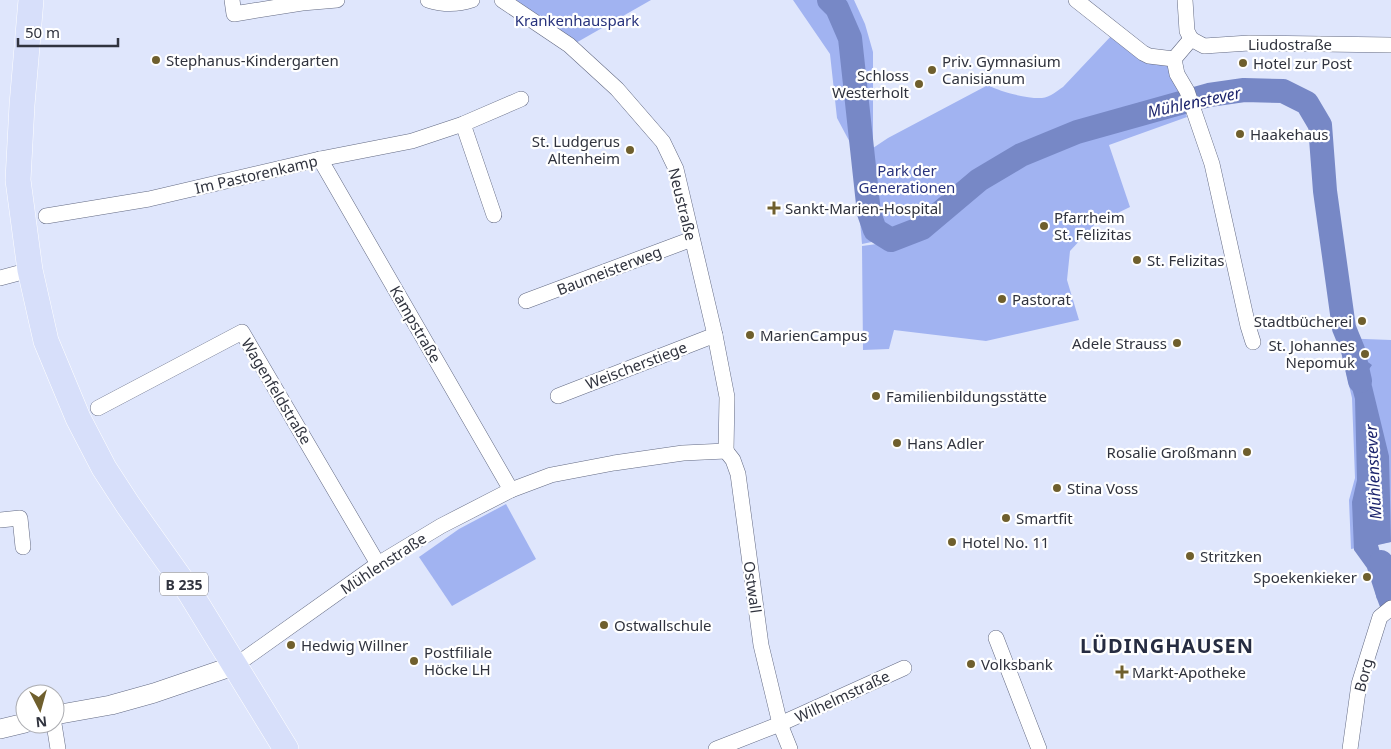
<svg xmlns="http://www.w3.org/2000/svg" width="1391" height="749" viewBox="0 0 1391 749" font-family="'Noto Sans',sans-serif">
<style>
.green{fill:#a1b3f1}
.water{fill:#7788c6}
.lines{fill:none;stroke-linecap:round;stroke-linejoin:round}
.river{stroke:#7788c6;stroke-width:24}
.minor-casing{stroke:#636a83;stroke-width:16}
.tertiary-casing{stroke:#636a83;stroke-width:20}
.primary-casing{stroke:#fff;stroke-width:26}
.minor{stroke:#fff;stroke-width:15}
.tertiary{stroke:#fff;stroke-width:19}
.primary{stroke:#d7dffa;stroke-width:25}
.poi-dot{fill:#6f5f2d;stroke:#fff;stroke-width:2}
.labels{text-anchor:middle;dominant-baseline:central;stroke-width:4.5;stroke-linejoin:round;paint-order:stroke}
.shield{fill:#fff;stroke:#6e7078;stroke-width:1}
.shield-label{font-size:14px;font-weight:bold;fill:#30333e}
.park-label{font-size:15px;fill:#28337d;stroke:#fff}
.street-label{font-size:15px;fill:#30333e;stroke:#fff}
.poi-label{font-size:15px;fill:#30333e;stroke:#fff;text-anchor:start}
.water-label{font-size:16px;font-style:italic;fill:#1c246d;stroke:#fff}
.district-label{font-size:20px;font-weight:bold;letter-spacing:1px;fill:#262c41;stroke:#fff}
</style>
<rect width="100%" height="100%" fill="#dfe6fc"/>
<g class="green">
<polygon points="516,0 651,0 574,44"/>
<path d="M 793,0 L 854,0 L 865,24 L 873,52 L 873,148 L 888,138 L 988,85 C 1000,92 1028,99 1042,98 C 1050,97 1057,91 1063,87 L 1113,34 L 1167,62 L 1181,99 L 1076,128 L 1020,152 L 976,177 L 921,224 L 891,238 L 862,244 L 854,150 L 837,118 L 830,54 Z"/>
<polygon points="1183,105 1187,117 1109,145 1130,207 1095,224 1070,251 1067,280 1079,320 986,341 894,330 889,349 863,350 862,246 892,242 924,231 981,182 1025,157 1079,135"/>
<polygon points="1338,338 1391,340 1391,542 1351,549 1349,500 1355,478 1352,398"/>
<polygon points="506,504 536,559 452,606 419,557 459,529"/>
</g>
<polygon class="water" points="1349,351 1357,351 1358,355 1372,365 1367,372 1372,386 1389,456 1391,542 1378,545 1391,592 1381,601 1377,599 1367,568 1354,550 1352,502 1357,480 1355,399 1342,353 1349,353"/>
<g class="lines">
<g class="river">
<polyline points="829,0 837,8 850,38 869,213 875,230 891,240 922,228 979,180 1021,155 1077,132 1209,95 1244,90 1283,91 1307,103 1320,125 1325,191 1344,328 1353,350 1360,381"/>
<polyline points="1381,562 1388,594 1391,602"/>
</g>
<g class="minor-casing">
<g id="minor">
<polyline points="232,0 234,14 302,3 337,0"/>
<path d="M 428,0 C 444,5 457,5 472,0"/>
<polyline points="502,0 569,45 617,89 663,142 676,169 715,335 727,397 726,451"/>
<polyline points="1076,0 1143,53 1149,56 1174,59"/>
<polyline points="1185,0 1187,31 1191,39"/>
<polyline points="1191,39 1174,59 1177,74 1187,91 1212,164 1248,326 1253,342"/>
<polyline points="1191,39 1204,46 1249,43 1391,45"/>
<polyline points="463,124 494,215"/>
<polyline points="320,159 511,490"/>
<polyline points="46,216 149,199 320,159 412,141 463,124 521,99"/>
<polyline points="0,278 30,270"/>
<polyline points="526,301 692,239"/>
<polyline points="558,396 715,335"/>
<polyline points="98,408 242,332 378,564"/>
<polyline points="726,451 733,460 738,474 761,645 780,724 790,749"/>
<polyline points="0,520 20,518 23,547"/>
<polyline points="996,638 1039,749"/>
<polyline points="236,665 378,564 441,526 511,490 551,475 614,463 683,453 726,451"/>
<polyline points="54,724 58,749"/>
<polyline points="716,749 780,724 904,668"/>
<polyline points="1350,749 1359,684 1380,617 1391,608"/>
</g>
</g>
<g class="tertiary-casing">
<g id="tertiary">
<polyline points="55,715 111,705 154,693 236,665"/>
<polyline points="0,729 25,723"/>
</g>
</g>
<g class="primary-casing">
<polyline id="primary" points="31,0 22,105 18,180 30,270 46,341 78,418 104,468 128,505 189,591 286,749"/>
</g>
<use href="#minor" class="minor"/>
<use href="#tertiary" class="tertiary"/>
<use href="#primary" class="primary"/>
</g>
<g class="poi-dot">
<circle cx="156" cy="60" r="5"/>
<circle cx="1243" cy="63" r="5"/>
<circle cx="932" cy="70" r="5"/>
<circle cx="919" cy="84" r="5"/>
<circle cx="1240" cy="134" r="5"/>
<circle cx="630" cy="150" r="5"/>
<path d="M771.5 200.5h5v5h5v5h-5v5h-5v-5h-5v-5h5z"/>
<circle cx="1044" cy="226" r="5"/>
<circle cx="1137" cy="260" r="5"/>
<circle cx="1002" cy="299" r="5"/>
<circle cx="1362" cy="321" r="5"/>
<circle cx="750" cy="335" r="5"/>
<circle cx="1177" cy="343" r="5"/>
<circle cx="1365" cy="354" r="5"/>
<circle cx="876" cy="396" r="5"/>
<circle cx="897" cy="443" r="5"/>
<circle cx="1247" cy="452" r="5"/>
<circle cx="1057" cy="488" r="5"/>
<circle cx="1006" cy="518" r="5"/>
<circle cx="952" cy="542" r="5"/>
<circle cx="1190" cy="556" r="5"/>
<circle cx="1367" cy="577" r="5"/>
<circle cx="604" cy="625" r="5"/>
<circle cx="291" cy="645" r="5"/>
<circle cx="414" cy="661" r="5"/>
<circle cx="971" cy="664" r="5"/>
<path d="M1119.5 664.5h5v5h5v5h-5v5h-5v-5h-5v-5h5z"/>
</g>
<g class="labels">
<rect class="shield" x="160" y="572.5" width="48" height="23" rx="4"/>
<g class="shield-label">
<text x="184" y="584">B 235</text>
</g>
<g class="park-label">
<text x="577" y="20">Krankenhauspark</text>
<text x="907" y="170">Park der<tspan x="907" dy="17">Generationen</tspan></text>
</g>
<g class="street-label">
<text x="1290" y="44">Liudostraße</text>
<text transform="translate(256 174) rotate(-13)">Im Pastorenkamp</text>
<text transform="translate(683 204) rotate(76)">Neustraße</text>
<text transform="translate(609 270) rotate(-21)">Baumeisterweg</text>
<text transform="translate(416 324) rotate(60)">Kampstraße</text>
<text transform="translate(636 365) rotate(-21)">Weischerstiege</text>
<text transform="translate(277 391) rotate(59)">Wagenfeldstraße</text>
<text transform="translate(383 563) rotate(-33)">Mühlenstraße</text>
<text transform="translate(753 587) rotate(82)">Ostwall</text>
<text transform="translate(1363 675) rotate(-75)">Borg</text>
<text transform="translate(842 696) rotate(-25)">Wilhelmstraße</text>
</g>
<g class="poi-label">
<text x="166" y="60">Stephanus-Kindergarten</text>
<text x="942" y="61">Priv. Gymnasium<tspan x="942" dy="17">Canisianum</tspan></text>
<text x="1253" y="63">Hotel zur Post</text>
<text x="909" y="75" text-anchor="end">Schloss<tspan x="909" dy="17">Westerholt</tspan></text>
<text x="1250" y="134">Haakehaus</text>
<text x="620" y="141" text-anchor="end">St. Ludgerus<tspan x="620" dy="17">Altenheim</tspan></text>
<text x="785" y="208">Sankt-Marien-Hospital</text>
<text x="1054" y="217">Pfarrheim<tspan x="1054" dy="17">St. Felizitas</tspan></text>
<text x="1147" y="260">St. Felizitas</text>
<text x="1012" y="299">Pastorat</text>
<text x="1352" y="321" text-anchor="end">Stadtbücherei</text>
<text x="760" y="335">MarienCampus</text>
<text x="1167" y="343" text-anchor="end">Adele Strauss</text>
<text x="1355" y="345" text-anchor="end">St. Johannes<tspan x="1355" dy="17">Nepomuk</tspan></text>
<text x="886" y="396">Familienbildungsstätte</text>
<text x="907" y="443">Hans Adler</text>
<text x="1237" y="452" text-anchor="end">Rosalie Großmann</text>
<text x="1067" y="488">Stina Voss</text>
<text x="1016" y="518">Smartfit</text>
<text x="962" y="542">Hotel No. 11</text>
<text x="1200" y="556">Stritzken</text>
<text x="1357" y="577" text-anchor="end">Spoekenkieker</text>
<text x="614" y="625">Ostwallschule</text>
<text x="301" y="645">Hedwig Willner</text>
<text x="424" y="652">Postfiliale<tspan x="424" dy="17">Höcke LH</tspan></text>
<text x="981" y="664">Volksbank</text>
<text x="1132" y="672">Markt-Apotheke</text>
</g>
<g class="water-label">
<text transform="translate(1194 102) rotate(-12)">Mühlenstever</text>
<text transform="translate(1373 472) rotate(-93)">Mühlenstever</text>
</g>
<g class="district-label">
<text x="1167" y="645">LÜDINGHAUSEN</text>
</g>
</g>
<g transform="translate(40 709) rotate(174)"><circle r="24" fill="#ffffff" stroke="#acadb2"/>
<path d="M0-4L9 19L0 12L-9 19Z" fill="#6f5f2d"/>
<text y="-8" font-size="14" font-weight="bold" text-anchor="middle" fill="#30333e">N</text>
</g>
<path d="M18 38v8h100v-8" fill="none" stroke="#30333e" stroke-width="2.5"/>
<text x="25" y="38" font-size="15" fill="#30333e" stroke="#ffffff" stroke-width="4" paint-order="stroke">50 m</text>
</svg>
